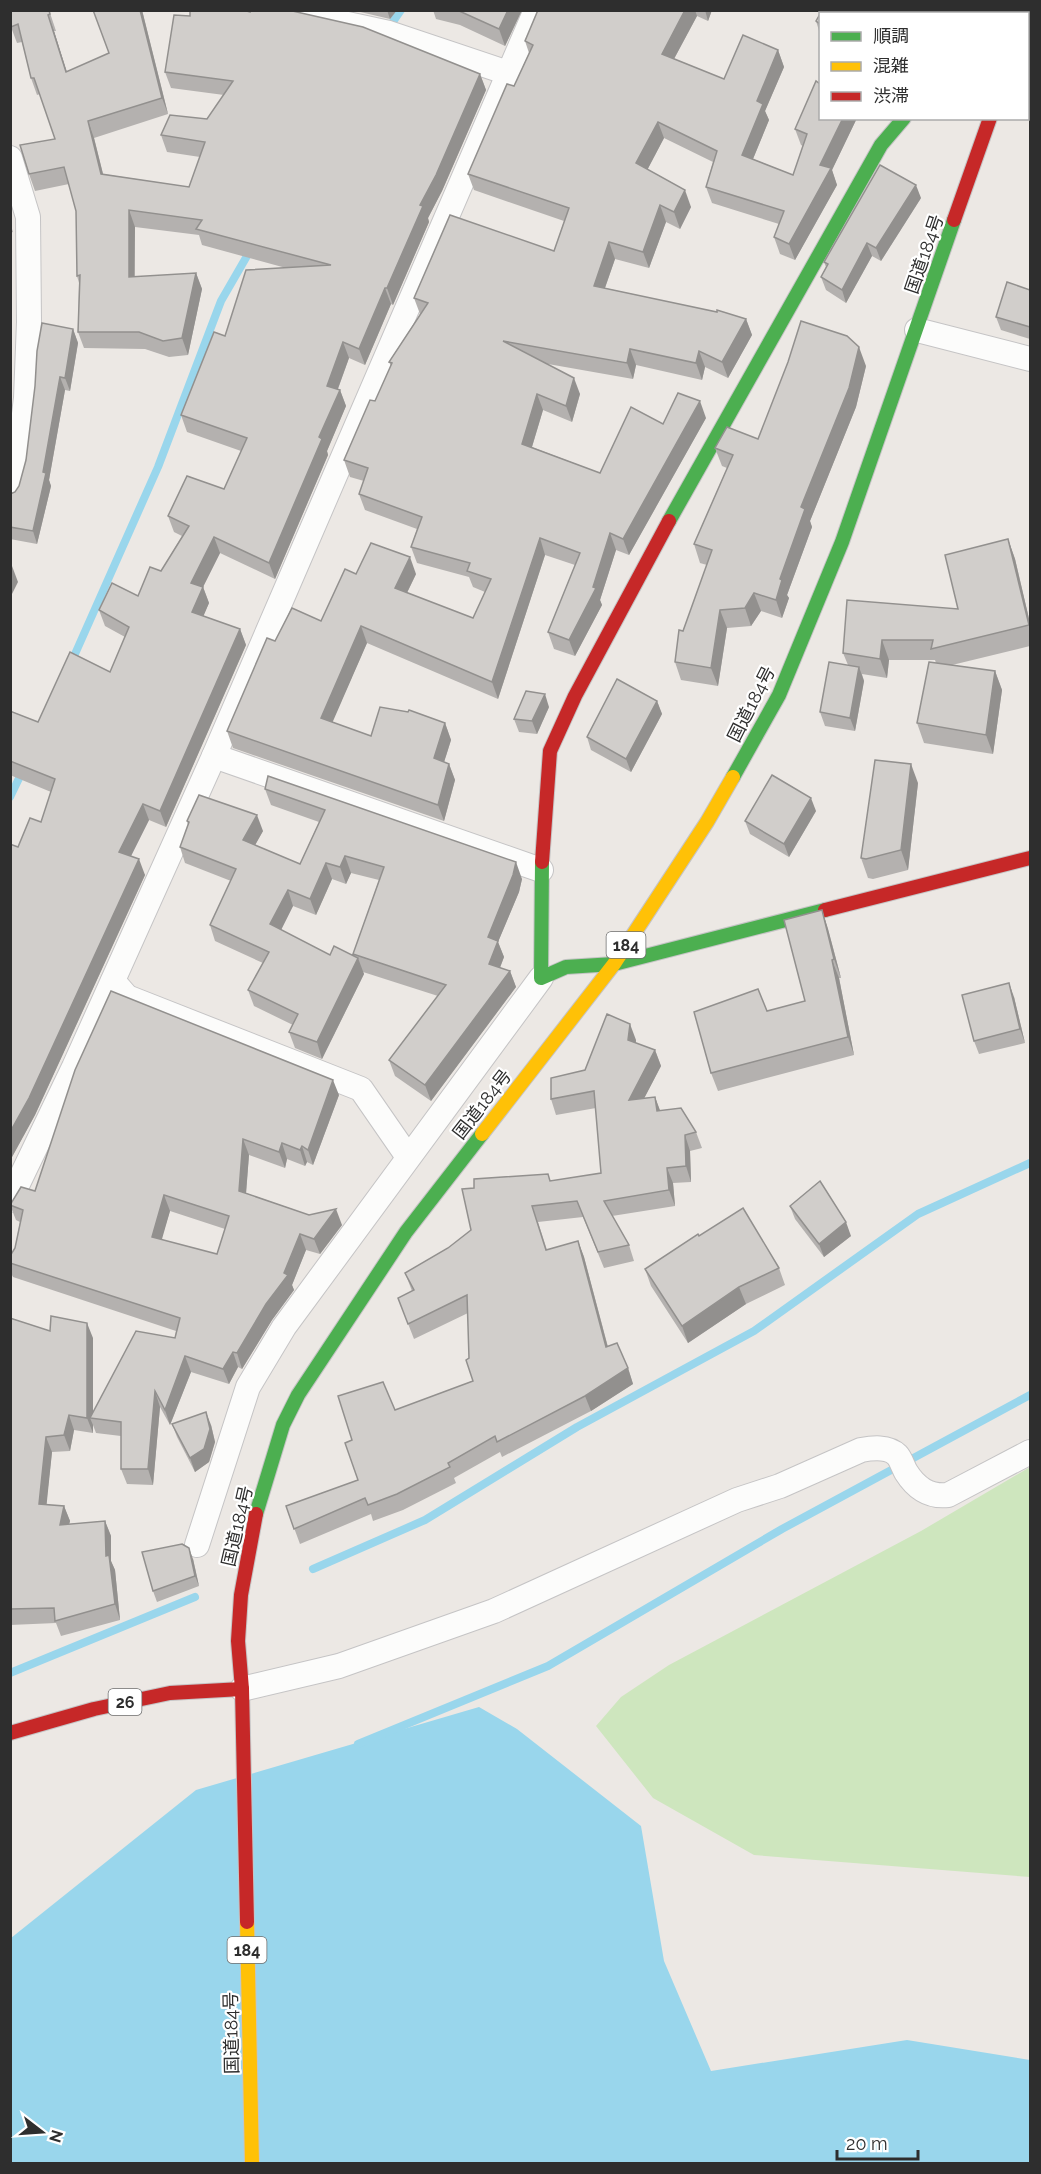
<svg xmlns="http://www.w3.org/2000/svg" width="1041" height="2174" viewBox="0 0 1041 2174" font-family="Raleway,'Noto Sans JP',sans-serif">
<style>
.green{fill:#cee6be}
.water{fill:#99d6ec}
.lines{fill:none;stroke-linecap:round;stroke-linejoin:round}
.stream{stroke:#99d6ec;stroke-width:8}
.street-casing{stroke:#c5c4c5;stroke-width:26}
.fast-casing{stroke:#c5c4c5;stroke-width:16}
.slow-casing{stroke:#c5c4c5;stroke-width:16}
.jam-casing{stroke:#c5c4c5;stroke-width:16}
.street{stroke:#fcfcfb;stroke-width:24}
.fast{stroke:#4caf50;stroke-width:14}
.slow{stroke:#ffc107;stroke-width:14}
.jam{stroke:#c62828;stroke-width:14}
.wall{fill:#b4b1af;fill-rule:evenodd}
.shaded-wall{fill:#92908e}
.building{fill:#d1cecb;stroke:#92908e;stroke-width:1.5;fill-rule:evenodd}
.labels{text-anchor:middle;dominant-baseline:central;stroke-width:4.5;stroke-linejoin:round;paint-order:stroke}
.shield{fill:#fff;stroke:#6d6d6d;stroke-width:1.5}
.shield-label{font-size:16px;font-weight:bold;fill:#2e2e2e}
.street-label{font-size:18px;fill:#2e2e2e;stroke:#fff}
</style>
<rect width="100%" height="100%" fill="#ece8e4"/>
<polygon class="green" points="1030,1467 1030,1877 754,1855 653,1798 596,1726 621,1697 669,1665 921,1531"/>
<polygon class="water" points="479,1707 517,1729 641,1826 664,1961 711,2071 907,2040 1030,2060 1030,2163 11,2164 11,1938 196,1790"/>
<g class="lines">
<g class="stream">
<polyline points="388,29 401,10"/>
<polyline points="71,663 158,467 221,301 251,249"/>
<polyline points="10,797 23,770"/>
<polyline points="313,1569 425,1520 577,1427 754,1331 918,1214 1030,1163"/>
<polyline points="10,1673 195,1597"/>
<polyline points="358,1744 548,1666 782,1529 1030,1395"/>
</g>
<g class="street-casing">
<g id="street">
<polyline points="283,10 389,33 508,73"/>
<polyline points="10,158 28,217 29,322 26,398 17,470 10,495"/>
<polyline points="917,330 1030,359"/>
<polyline points="214,756 541,870"/>
<polyline points="113,981 127,997 361,1089 408,1157"/>
<polyline points="10,1200 74,1067 214,756 536,10"/>
<polyline points="197,1545 248,1387 284,1327 541,978"/>
<path d="M 242,1689 L 339,1666 L 494,1611 L 737,1500 L 780,1486 L 861,1450 C 872,1448 888,1446 897,1455 C 901,1459 903,1467 906,1472 C 916,1488 929,1497 948,1495 L 1030,1452"/>
</g>
</g>
<g class="fast-casing">
<g id="fast">
<polyline points="1028,16 1030,10"/>
<polyline points="669,521 881,145 904,118"/>
<polyline points="733,777 779,695 842,542 954,220"/>
<polyline points="542,862 541,978 566,967 614,964 825,910"/>
<polyline points="256,1514 283,1425 298,1395 406,1232 482,1134"/>
</g>
</g>
<g class="slow-casing">
<g id="slow">
<polyline points="482,1134 614,964 707,822 733,777"/>
<polyline points="247,1922 252,2164"/>
</g>
</g>
<g class="jam-casing">
<g id="jam">
<polyline points="954,220 990,118"/>
<polyline points="542,862 550,751 575,696 669,521"/>
<polyline points="825,910 1030,858"/>
<polyline points="10,1733 94,1709 170,1693 242,1689"/>
<polyline points="247,1922 242,1689 238,1641 241,1595 256,1514"/>
</g>
</g>
<use href="#street" class="street"/>
<use href="#fast" class="fast"/>
<use href="#slow" class="slow"/>
<use href="#jam" class="jam"/>
</g>
<g class="wall">
<polygon points="49,10 56,31 54,31 67,72 109,54 142,10 168,114 94,138 103,174 189,187 200,157 167,152 161,135 207,119 224,95 171,88 165,72 480,74 486,90 442,191 428,218 429,222 393,305 391,304 365,365 349,358 338,389 340,390 346,406 327,451 328,455 275,579 220,553 203,587 209,603 203,616 240,629 246,645 166,827 149,820 131,856 145,875 35,1115 12,1157 10,1157 10,844 18,847 41,822 51,792 10,775 10,711 38,722 110,672 125,637 105,626 99,610 138,596 161,571 182,536 174,532 168,516 224,489 241,451 187,432 181,415 225,336 286,268 202,245 199,235 135,227 135,277 196,273 202,289 188,355 169,357 145,349 84,348 78,332 79,283 77,276 76,211 69,184 35,191 29,174 55,139 40,94 37,95 31,78 22,42 17,43 11,27"/>
<polygon points="352,10 397,10 390,19"/>
<polygon points="433,10 522,10 505,46 460,25 436,19"/>
<polygon points="538,10 712,10 708,21 697,16 674,59 724,79 778,50 784,67 765,111 769,120 753,159 793,175 803,146 801,145 795,129 820,118 857,118 832,170 837,185 795,260 780,254 774,237 779,224 712,203 706,187 713,162 664,138 647,170 691,207 680,229 666,222 649,268 615,259 605,288 746,319 752,335 728,378 705,367 702,380 636,365 633,379 548,364 580,394 572,422 543,410 532,447 600,473 663,424 706,418 629,555 616,550 600,600 602,605 575,656 554,649 548,632 575,565 545,555 498,699 367,643 332,722 371,736 445,723 451,740 444,762 449,764 455,780 444,821 233,748 227,731 275,641 321,621 356,574 416,574 407,593 473,618 485,592 473,587 469,577 417,563 411,547 417,529 365,510 359,494 364,481 350,477 344,460 375,401 391,366 389,362 420,314 414,298 554,251 564,221 474,190 468,174 514,86 529,53 525,41"/>
<polygon points="820,14 820,34 816,21"/>
<polygon points="921,198 881,261 872,256 846,303 826,290 821,277 826,267 824,262"/>
<polygon points="10,223 13,232 10,233"/>
<polygon points="1030,290 1030,339 1001,330 996,317"/>
<polygon points="73,329 78,343 70,391 65,390 49,480 51,486 37,544 10,539 10,494 15,492 19,486"/>
<polygon points="866,366 856,407 810,521 812,527 787,595 789,598 782,618 761,611 751,626 727,628 718,686 681,680 675,662 683,631 707,565 700,563 694,544 727,468 722,466 715,448 758,439"/>
<polygon points="1008,539 1015,559 1030,623 1030,646 952,665 995,671 1002,690 993,754 924,743 917,723 936,663 935,660 889,660 887,678 862,674 864,681 855,731 825,726 820,712 848,665 843,653 958,609"/>
<polygon points="657,701 662,714 631,772 591,750 587,737"/>
<polygon points="549,707 537,734 519,732 514,719"/>
<polygon points="918,783 908,870 873,879 868,878 861,858"/>
<path d="M 265,789 L 522,879 L 519,892 L 498,942 L 504,957 L 500,968 L 510,971 L 516,987 L 431,1101 L 395,1076 L 389,1060 L 438,996 L 363,972 L 364,974 L 322,1059 L 295,1048 L 289,1032 L 293,1025 L 254,1006 L 248,990 L 263,963 L 215,941 L 210,925 L 231,881 L 185,863 L 180,847 L 188,825 L 187,821 L 263,831 L 255,845 L 300,864 L 319,822 L 271,805 ZM 351,873 L 379,880 L 353,954 L 354,956 L 330,955 L 281,930 L 293,906 L 316,915 L 332,879 L 346,884 Z"/>
<polygon points="816,811 789,857 750,834 745,821"/>
<polygon points="822,910 828,929 841,978 839,978 854,1055 718,1091 711,1073 767,1011 805,1001"/>
<polygon points="1014,997 1025,1043 979,1054 974,1041"/>
<polygon points="636,1040 636,1043 655,1050 661,1066 644,1098 655,1097 660,1111 696,1132 702,1148 690,1151 691,1182 673,1183 675,1206 612,1216 629,1245 634,1261 604,1268 583,1217 538,1222 547,1250 578,1241 584,1257 608,1347 628,1368 633,1384 591,1411 502,1457 500,1452 454,1478 456,1483 403,1510 373,1521 371,1514 300,1544 286,1506 358,1480 352,1440 395,1410 473,1381 469,1358 468,1313 414,1339 398,1298 412,1291 405,1273 448,1248 551,1181 601,1173 596,1108 556,1115 551,1099 585,1070"/>
<path d="M 339,1095 L 313,1165 L 307,1162 L 305,1166 L 287,1159 L 285,1168 L 249,1155 L 246,1193 L 309,1215 L 342,1225 L 320,1254 L 306,1250 L 292,1285 L 294,1290 L 272,1320 L 242,1369 L 238,1367 L 229,1384 L 191,1372 L 170,1425 L 160,1407 L 153,1485 L 127,1484 L 121,1469 L 121,1436 L 96,1433 L 93,1425 L 93,1433 L 74,1430 L 70,1451 L 52,1452 L 46,1505 L 64,1506 L 70,1521 L 69,1524 L 105,1521 L 111,1536 L 111,1561 L 115,1570 L 120,1620 L 61,1636 L 56,1623 L 10,1625 L 10,1318 L 50,1331 L 93,1338 L 93,1413 L 175,1338 L 176,1331 L 13,1277 L 10,1271 L 10,1256 L 15,1248 L 20,1222 L 16,1220 L 10,1205 L 35,1191 ZM 170,1211 L 225,1229 L 217,1254 L 161,1240 Z"/>
<polygon points="790,1206 851,1236 824,1257 795,1219"/>
<polygon points="699,1236 779,1268 785,1285 746,1304 688,1343 651,1286 645,1269"/>
<polygon points="172,1424 211,1425 215,1442 209,1462 195,1472 177,1437"/>
<polygon points="193,1559 199,1586 157,1602 153,1591"/>
</g>
<g class="shaded-wall">
<polygon points="140,10 142,10 168,114 162,98"/>
<polygon points="387,10 397,10 390,19"/>
<polygon points="508,10 522,10 505,46 499,29"/>
<polygon points="685,10 695,10 697,16 668,70 662,54"/>
<polygon points="705,10 712,10 708,21"/>
<polygon points="886,10 896,10 895,14 885,14"/>
<polygon points="48,15 54,31 72,89 66,72"/>
<polygon points="778,50 784,67 765,111 769,120 748,171 742,155 757,101"/>
<polygon points="480,74 486,90 442,191 428,218 429,222 393,305 387,288 420,205"/>
<polygon points="843,118 857,118 832,170 837,185 795,260 789,244 820,165"/>
<polygon points="88,121 94,138 107,190 101,174"/>
<polygon points="658,122 664,138 642,180 636,163"/>
<polygon points="916,185 921,198 881,261 876,248"/>
<polygon points="685,190 691,207 680,229 674,212"/>
<polygon points="660,205 666,222 649,268 643,252"/>
<polygon points="129,210 135,227 134,293 129,277"/>
<polygon points="609,242 615,259 600,302 594,286"/>
<polygon points="867,243 872,256 846,303 842,290"/>
<polygon points="196,273 202,289 188,355 182,338"/>
<polygon points="385,288 391,304 365,365 359,349"/>
<polygon points="746,319 752,335 728,378 722,362"/>
<polygon points="73,329 78,343 70,391 65,378"/>
<polygon points="343,342 349,358 333,402 327,386"/>
<polygon points="859,347 866,366 856,407 810,521 812,527 787,595 789,598 782,618 776,600 780,579 801,507"/>
<polygon points="630,349 636,365 633,379 627,363"/>
<polygon points="699,351 705,367 702,380 696,363"/>
<polygon points="10,377 12,384 10,400"/>
<polygon points="60,377 65,390 49,480 51,486 37,544 33,531"/>
<polygon points="574,378 580,394 572,422 566,406"/>
<polygon points="340,390 346,406 327,451 328,455 275,579 269,563 319,437"/>
<polygon points="537,394 543,410 528,460 522,444"/>
<polygon points="700,401 706,418 629,555 623,539"/>
<polygon points="610,533 616,550 600,600 602,605 575,656 569,640 593,587"/>
<polygon points="214,537 220,553 203,587 209,603 198,629 192,612 191,583"/>
<polygon points="540,538 545,555 498,699 492,682"/>
<polygon points="1008,539 1015,559 1030,623 1030,631"/>
<polygon points="410,557 416,574 401,605 395,588"/>
<polygon points="12,566 18,582 10,598 10,569"/>
<polygon points="754,593 761,611 751,626 745,608"/>
<polygon points="720,610 727,628 718,686 711,668"/>
<polygon points="361,626 367,643 327,735 321,718"/>
<polygon points="240,629 246,645 166,827 160,811"/>
<polygon points="882,640 889,660 887,678 880,659"/>
<polygon points="859,667 864,681 855,731 850,718"/>
<polygon points="995,671 1002,690 993,754 986,735"/>
<polygon points="545,694 549,707 537,734 532,721"/>
<polygon points="657,701 662,714 631,772 626,759"/>
<polygon points="445,723 451,740 440,775 434,758"/>
<polygon points="449,764 455,780 444,821 438,805"/>
<polygon points="911,764 918,783 908,870 901,850"/>
<polygon points="811,798 816,811 789,857 784,844"/>
<polygon points="143,804 149,820 125,868 119,852"/>
<polygon points="257,815 263,831 249,856 243,840"/>
<polygon points="345,856 351,873 346,884 340,867"/>
<polygon points="139,859 145,875 35,1115 12,1157 10,1154 10,1132"/>
<polygon points="516,862 522,879 519,892 498,942 504,957 495,980 489,964 488,937"/>
<polygon points="326,863 332,879 316,915 310,899"/>
<polygon points="288,890 293,906 276,940 270,924"/>
<polygon points="822,910 828,929 841,978 834,959"/>
<polygon points="358,958 364,974 322,1059 317,1042"/>
<polygon points="832,960 839,978 854,1055 848,1037"/>
<polygon points="510,971 516,987 431,1101 425,1085"/>
<polygon points="1009,983 1014,997 1025,1043 1020,1029"/>
<polygon points="630,1024 636,1040 634,1056 628,1040"/>
<polygon points="655,1050 661,1066 635,1116 629,1100"/>
<polygon points="333,1080 339,1095 313,1165 308,1150"/>
<polygon points="655,1097 661,1113 657,1111"/>
<polygon points="685,1135 690,1151 691,1182 686,1166"/>
<polygon points="243,1139 249,1155 245,1206 239,1191"/>
<polygon points="282,1143 287,1159 285,1168 279,1152"/>
<polygon points="302,1146 307,1162 305,1166 300,1150"/>
<polygon points="667,1168 673,1183 675,1206 669,1190"/>
<polygon points="164,1195 170,1211 158,1253 152,1237"/>
<polygon points="336,1209 342,1225 320,1254 314,1239"/>
<polygon points="846,1222 851,1236 824,1257 819,1244"/>
<polygon points="300,1234 306,1250 292,1285 294,1290 272,1320 242,1369 237,1353"/>
<polygon points="578,1241 584,1257 612,1363 606,1347"/>
<polygon points="739,1287 746,1304 688,1343 682,1326"/>
<polygon points="87,1323 93,1338 93,1418 90,1418 93,1425 93,1433 87,1418"/>
<polygon points="233,1352 238,1367 229,1384 223,1369"/>
<polygon points="185,1356 191,1372 170,1425 165,1410"/>
<polygon points="628,1368 633,1384 591,1411 585,1396"/>
<polygon points="155,1391 160,1407 153,1485 148,1469"/>
<polygon points="206,1412 211,1425 215,1442 209,1462 195,1472 190,1458"/>
<polygon points="69,1415 74,1430 70,1451 64,1435"/>
<polygon points="46,1437 52,1452 45,1520 39,1504"/>
<polygon points="64,1506 70,1521 65,1540 60,1525"/>
<polygon points="105,1521 111,1536 111,1561 115,1570 120,1620 115,1604 106,1556"/>
<polygon points="189,1548 193,1559 199,1586 195,1576"/>
</g>
<g class="building">
<polygon points="10,10 49,10 50,14 48,15 66,72 109,53 93,10 140,10 162,98 88,121 101,174 189,187 205,142 161,135 170,115 207,119 233,81 165,72 174,15 190,16 190,10 243,10 250,12 250,10 288,10 363,27 480,74 436,175 420,205 423,206 387,288 385,288 359,349 343,342 327,386 340,390 319,437 322,439 269,563 214,537 191,583 203,587 192,612 240,629 160,811 143,804 119,852 139,859 29,1098 10,1132 10,844 18,847 30,818 41,822 55,779 10,761 10,711 38,722 70,652 110,672 129,627 99,610 112,583 138,596 150,567 161,571 189,526 168,516 187,476 224,489 247,438 181,415 214,332 225,336 246,270 331,265 196,229 202,220 129,210 129,277 196,273 182,338 163,341 139,332 78,332 80,275 77,276 76,211 64,167 29,174 20,145 55,139 34,78 31,78 18,24 11,27"/>
<polygon points="457,10 508,10 499,29"/>
<polygon points="538,10 685,10 662,54 724,79 743,35 778,50 757,101 763,104 742,155 793,175 807,134 795,129 816,81 820,84 820,118 843,118 820,165 831,168 789,244 774,237 784,211 706,187 717,151 658,122 636,163 685,190 674,212 660,205 643,252 609,242 594,286 717,312 717,310 746,319 722,362 699,351 696,363 630,349 627,363 503,341 574,378 566,406 537,394 522,444 600,473 631,407 663,424 678,393 700,401 623,539 610,533 593,587 596,588 569,640 548,632 580,553 540,538 492,682 361,626 321,718 371,736 380,707 408,712 409,710 445,723 434,758 449,764 438,805 227,731 267,638 275,641 292,608 321,621 345,569 356,574 371,543 410,557 395,588 473,618 491,579 467,571 470,563 411,547 422,517 359,494 368,468 344,460 370,400 375,401 392,363 389,362 428,303 414,298 450,215 554,251 569,208 468,174 507,84 514,86 533,45 525,41"/>
<polygon points="823,10 847,10 851,14 821,14"/>
<polygon points="854,10 886,10 885,14 853,14"/>
<polygon points="820,14 820,24 816,21"/>
<polygon points="880,165 916,185 876,248 867,243 842,290 821,277 828,264 824,262"/>
<polygon points="1007,282 1030,290 1030,327 996,317"/>
<polygon points="801,321 847,336 859,347 849,388 801,507 805,509 780,579 782,580 776,600 754,593 745,608 720,610 711,668 675,662 679,630 683,631 712,550 694,544 733,455 715,448 727,427 758,439 788,362"/>
<polygon points="42,323 73,329 65,378 60,377 43,472 46,473 33,531 10,527 10,494 15,492 19,486 26,460 35,386 37,351"/>
<polygon points="1008,539 1029,625 931,649 933,640 882,640 880,659 843,653 847,600 958,609 945,555"/>
<polygon points="829,662 859,667 850,718 820,712"/>
<polygon points="929,662 995,671 986,735 917,723"/>
<polygon points="617,679 657,701 626,759 587,737"/>
<polygon points="526,691 545,694 532,721 514,719"/>
<polygon points="875,760 911,764 901,850 866,859 861,858"/>
<polygon points="772,775 811,798 784,844 745,821"/>
<polygon points="268,776 516,862 513,875 488,937 498,941 489,964 510,971 425,1085 389,1060 446,985 353,954 384,867 345,856 340,867 326,863 310,899 288,890 270,924 330,955 334,946 358,958 317,1042 289,1032 298,1014 248,990 269,952 210,925 236,869 180,847 189,822 187,821 199,795 257,815 243,840 300,864 325,810 265,789"/>
<polygon points="822,910 834,959 832,960 848,1037 711,1073 694,1012 758,989 767,1011 805,1001 784,920"/>
<polygon points="1009,983 1020,1029 974,1041 962,995"/>
<path d="M 111,991 L 333,1080 L 308,1150 L 302,1146 L 300,1150 L 282,1143 L 279,1152 L 243,1139 L 239,1191 L 309,1215 L 336,1209 L 314,1239 L 300,1234 L 284,1273 L 288,1275 L 266,1304 L 237,1353 L 233,1352 L 223,1369 L 185,1356 L 165,1410 L 155,1391 L 148,1469 L 121,1469 L 121,1422 L 90,1418 L 136,1331 L 175,1338 L 180,1318 L 10,1263 L 10,1256 L 15,1248 L 23,1210 L 10,1205 L 21,1187 L 35,1191 L 75,1070 ZM 164,1195 L 229,1216 L 217,1254 L 152,1237 Z"/>
<polygon points="607,1014 630,1024 628,1040 655,1050 629,1100 655,1097 657,1111 681,1108 696,1132 685,1135 686,1166 667,1168 669,1190 604,1201 629,1245 598,1252 577,1201 532,1206 546,1250 578,1241 606,1347 617,1343 628,1368 585,1396 497,1442 495,1436 448,1463 450,1467 397,1494 368,1505 365,1498 294,1529 286,1506 358,1480 345,1443 352,1440 338,1396 383,1382 395,1410 473,1381 466,1360 469,1358 467,1295 408,1324 398,1298 414,1290 405,1273 448,1248 471,1230 462,1189 474,1188 474,1179 548,1174 550,1181 601,1173 594,1091 551,1099 551,1078 585,1070"/>
<polygon points="820,1181 846,1222 819,1244 790,1206"/>
<polygon points="743,1208 779,1268 739,1287 682,1326 645,1269 698,1234 699,1236"/>
<polygon points="51,1316 87,1323 87,1418 69,1415 64,1435 46,1437 39,1504 64,1506 60,1525 105,1521 106,1556 109,1555 115,1604 55,1621 54,1608 10,1609 10,1318 50,1331"/>
<polygon points="206,1412 210,1429 204,1449 190,1458 172,1424"/>
<polygon points="182,1544 189,1548 195,1576 153,1591 142,1552"/>
</g>
<g class="labels">
<g class="shield">
<rect x="606.5" y="932" width="39" height="26" rx="4.5"/>
<rect x="108.5" y="1689" width="33" height="26" rx="4.5"/>
<rect x="227.5" y="1937" width="39" height="26" rx="4.5"/>
</g>
<g class="shield-label">
<text x="626" y="945">184</text>
<text x="125" y="1702">26</text>
<text x="247" y="1950">184</text>
</g>
<g class="street-label">
<text transform="translate(924 254) rotate(-71)">国道184号</text>
<text transform="translate(751 704) rotate(-63)">国道184号</text>
<text transform="translate(482 1104) rotate(-52)">国道184号</text>
<text transform="translate(237 1526) rotate(-77)">国道184号</text>
<text transform="translate(231 2033) rotate(-91)">国道184号</text>
</g>
</g>
<rect width="1041" height="2174" fill="none" stroke="#2e2e2e" stroke-width="24"/>
<rect x="819" y="12" width="210" height="108" fill="#ffffff" stroke="#ababab" stroke-width="1.5"/>
<rect x="831" y="32" width="30" height="9" fill="#4caf50" stroke="#ababab" stroke-width="1.5"/>
<text x="873" y="42" font-size="18" fill="#2e2e2e">順調</text>
<rect x="831" y="62" width="30" height="9" fill="#ffc107" stroke="#ababab" stroke-width="1.5"/>
<text x="873" y="72" font-size="18" fill="#2e2e2e">混雑</text>
<rect x="831" y="92" width="30" height="9" fill="#c62828" stroke="#ababab" stroke-width="1.5"/>
<text x="873" y="102" font-size="18" fill="#2e2e2e">渋滞</text>
<g transform="translate(42 2132) rotate(107)" stroke="#ffffff" stroke-width="4.5" paint-order="stroke">
<path d="M0-4.5L10 22L0 15L-10 22Z" fill="#2e2e2e"/>
<text y="-9" font-size="16" font-weight="bold" text-anchor="middle" fill="#2e2e2e">N</text>
</g>
<path d="M837 2150v9h81v-9" fill="none" stroke="#2e2e2e" stroke-width="3"/>
<text x="846" y="2150" font-size="18" fill="#2e2e2e" stroke="#ffffff" stroke-width="4.5" paint-order="stroke">20 m</text>
</svg>
